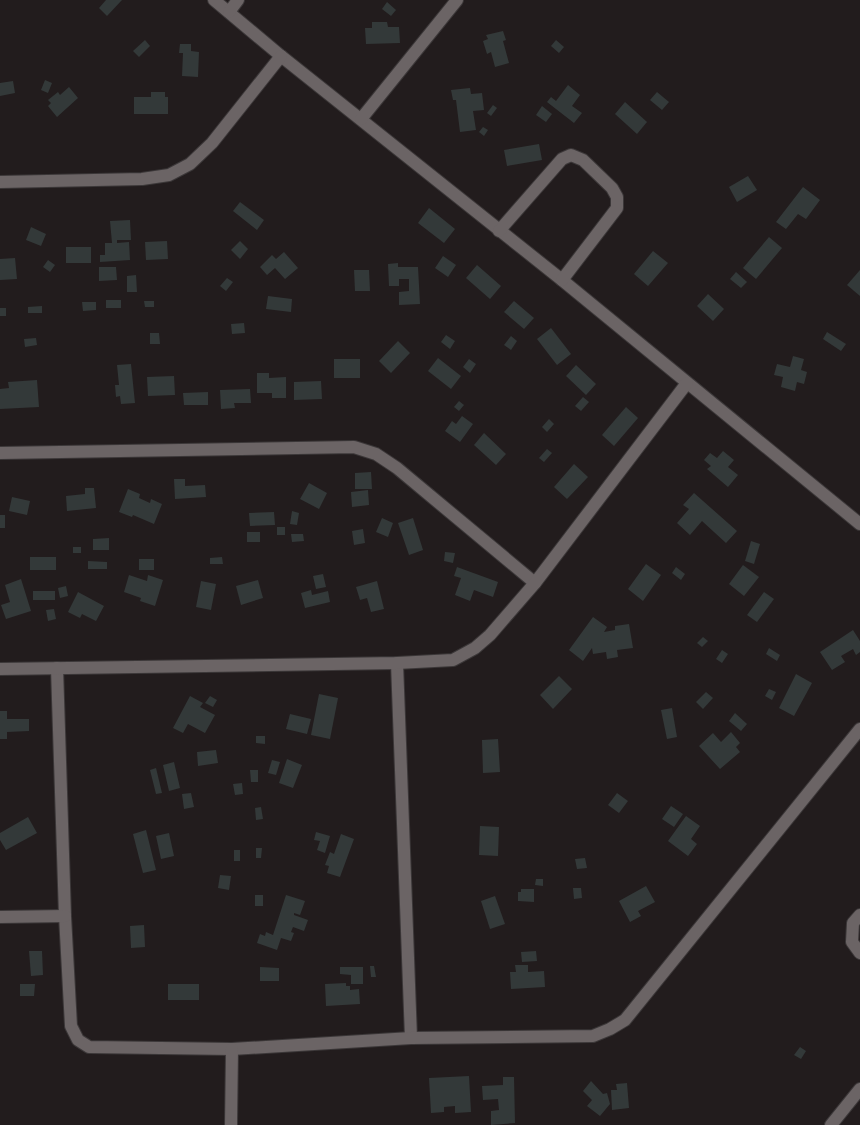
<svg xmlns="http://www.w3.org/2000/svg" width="860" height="1125" viewBox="0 0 860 1125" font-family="Barlow,sans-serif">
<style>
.building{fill:#333939}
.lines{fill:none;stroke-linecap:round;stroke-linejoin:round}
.minor-casing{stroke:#3b3738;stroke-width:14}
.minor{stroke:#6b6465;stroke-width:12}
</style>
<rect width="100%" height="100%" fill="#221c1d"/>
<g class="building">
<polygon points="106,0 122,0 107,16 99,8"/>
<polygon points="387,2 396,10 391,16 382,9"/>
<polygon points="372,22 387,22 388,27 399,27 400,43 366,44 365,28 372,28"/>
<polygon points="503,31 506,40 503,41 509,63 495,67 491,52 487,54 483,41 488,39 486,35"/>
<polygon points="145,40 150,46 139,57 133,51"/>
<polygon points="556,40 564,47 559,53 551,46"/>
<polygon points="180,44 191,44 191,51 199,52 198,77 182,76 183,53 179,53"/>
<polygon points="45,80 52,83 48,93 41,90"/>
<polygon points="13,81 15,93 0,96 0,83"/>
<polygon points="568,85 580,95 572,106 582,113 574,123 547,102 551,97 556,101"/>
<polygon points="69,87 78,98 57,117 48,106 51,103 48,100 58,92 60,95"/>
<polygon points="470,88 471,94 482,93 484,110 473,111 476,130 460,132 456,100 453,100 451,90"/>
<polygon points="151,92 165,92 165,97 168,97 168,114 134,114 134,97 151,97"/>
<polygon points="657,92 669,102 662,110 650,100"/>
<polygon points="625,102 647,122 637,134 615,114"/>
<polygon points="493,105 497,108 491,116 487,113"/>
<polygon points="542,106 552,114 546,122 536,115"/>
<polygon points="483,127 488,130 484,136 479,132"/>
<polygon points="539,144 542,160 507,166 504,150"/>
<polygon points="748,176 757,190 737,202 729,187"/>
<polygon points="803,187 820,200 806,219 798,214 786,229 776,222"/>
<polygon points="240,202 264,220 257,230 233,211"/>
<polygon points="429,208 455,229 444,243 418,223"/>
<polygon points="130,220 131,240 117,240 117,243 129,242 130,260 100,262 100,255 105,255 105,243 112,243 110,221"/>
<polygon points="31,227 46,234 41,246 26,240"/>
<polygon points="769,237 782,248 756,279 743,268"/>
<polygon points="167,241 168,259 146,260 145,242"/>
<polygon points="240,241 248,249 240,259 231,250"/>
<rect x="66" y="247" width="25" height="16"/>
<polygon points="653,251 668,263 648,286 634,274"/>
<polygon points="284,252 298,268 285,279 275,268 267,275 260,267 272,255 276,259"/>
<polygon points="443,256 456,265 448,277 435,268"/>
<polygon points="15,258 17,279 0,280 0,259"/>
<polygon points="48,260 55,265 50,272 43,267"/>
<polygon points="398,263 398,267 418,267 420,304 399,305 399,292 409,291 409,279 399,279 399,286 389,286 388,264"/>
<polygon points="477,265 501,286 490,299 466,278"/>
<polygon points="99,267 116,267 117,280 99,281"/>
<polygon points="354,270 369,270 370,291 355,291"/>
<polygon points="860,270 860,296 847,285"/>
<polygon points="736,272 747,282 741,288 730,279"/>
<polygon points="136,275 137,292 127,292 127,276"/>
<polygon points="227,278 233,282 226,291 220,286"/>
<polygon points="708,294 724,309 713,321 697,306"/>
<polygon points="268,296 292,299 291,312 266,309"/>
<rect x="106" y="300" width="15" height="8"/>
<polygon points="144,301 154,301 154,307 145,307"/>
<polygon points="514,301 534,318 524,329 504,312"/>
<polygon points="82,302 96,302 96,310 83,311"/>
<polygon points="42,306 42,313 28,313 28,307"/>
<rect x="0" y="308" width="6" height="8"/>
<polygon points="244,323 245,333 232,334 231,324"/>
<polygon points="551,328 571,354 557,365 537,339"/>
<polygon points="827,332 846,344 841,351 823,339"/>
<polygon points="150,333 159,333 160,344 150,344"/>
<polygon points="446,335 455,341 450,349 441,342"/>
<polygon points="511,336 517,341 511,350 504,345"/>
<polygon points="36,338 37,345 25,347 24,339"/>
<polygon points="398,341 410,353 391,373 379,361"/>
<polygon points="793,356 804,359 801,370 807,372 804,384 797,382 795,391 781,387 783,377 774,375 777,364 790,367"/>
<polygon points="438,358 461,376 451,389 428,371"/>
<rect x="334" y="359" width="26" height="19"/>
<polygon points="469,359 476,364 470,373 463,367"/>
<polygon points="131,364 135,403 121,404 120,396 116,397 115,385 119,385 117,365"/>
<polygon points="576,365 596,384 586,395 566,376"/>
<polygon points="257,373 269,373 269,378 286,377 286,398 272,398 272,393 257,393"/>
<polygon points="174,376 175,395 148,396 147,377"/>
<polygon points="37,380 39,407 0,409 0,389 9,388 8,382"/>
<polygon points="321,381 322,399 294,400 294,382"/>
<polygon points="250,389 251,403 234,403 235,408 221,409 220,390"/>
<polygon points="208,392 208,405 184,405 183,393"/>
<polygon points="583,397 589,402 581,411 575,406"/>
<polygon points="459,401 464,405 459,411 454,407"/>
<polygon points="626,407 638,418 614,446 602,435"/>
<polygon points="462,416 473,424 460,442 445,431 452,421 456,424"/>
<polygon points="549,419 554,424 547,432 542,427"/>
<polygon points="484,433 506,454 496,465 474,445"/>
<polygon points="547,449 552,453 544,462 539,458"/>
<polygon points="723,451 734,460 728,467 738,475 728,487 707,469 711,466 704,460 710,453 717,458"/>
<polygon points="574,464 588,477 567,499 554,487"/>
<polygon points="371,472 372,489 355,489 355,473"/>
<polygon points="174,479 185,479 185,486 205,485 206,497 175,499"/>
<polygon points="309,483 327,493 319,509 300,499"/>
<polygon points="85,488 94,488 96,508 67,511 66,496 85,494"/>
<polygon points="128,489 140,494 139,498 150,503 151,499 162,504 154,524 133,515 132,517 119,512"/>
<polygon points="368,490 369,505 352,507 351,492"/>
<polygon points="694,493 737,531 726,543 702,521 690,535 677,523 689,509 683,505"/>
<polygon points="12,497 30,501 27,515 9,511"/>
<polygon points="292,511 299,513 297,525 290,524"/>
<polygon points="274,512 275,525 250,526 249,513"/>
<rect x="0" y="515" width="5" height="13"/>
<polygon points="382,518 393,523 388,537 376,532"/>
<polygon points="413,518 423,550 409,555 398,523"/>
<rect x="277" y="527" width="8" height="8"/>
<polygon points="363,529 365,543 354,545 352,531"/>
<rect x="247" y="532" width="13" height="10"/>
<polygon points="291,534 303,534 304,541 292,542"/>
<polygon points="109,538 109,550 93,550 93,539"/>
<polygon points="751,541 760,544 754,564 745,561"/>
<rect x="73" y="547" width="8" height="6"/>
<polygon points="445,552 455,553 453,563 444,561"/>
<rect x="30" y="557" width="26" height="13"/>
<polygon points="222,557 223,564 210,564 210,558"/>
<rect x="139" y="559" width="15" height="11"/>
<polygon points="88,561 107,562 107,569 88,569"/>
<polygon points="646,564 661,575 643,601 628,589"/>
<polygon points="743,565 759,577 744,596 729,584"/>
<polygon points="457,567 498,582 493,597 474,590 470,601 455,595 461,578 454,576"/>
<polygon points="676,567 685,574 681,580 672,573"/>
<polygon points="323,574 326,587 316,589 313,576"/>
<polygon points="129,575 147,581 148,575 163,580 155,606 140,601 141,598 124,592"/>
<polygon points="21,579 31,611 6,619 1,605 10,602 5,585"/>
<polygon points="258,580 263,598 241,605 236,586"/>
<polygon points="201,581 216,584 211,610 196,607"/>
<polygon points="377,581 384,609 371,612 367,598 360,600 356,587"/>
<polygon points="66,586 68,596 60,598 58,588"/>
<polygon points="311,590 312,595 328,591 330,602 305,608 301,593"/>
<rect x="33" y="591" width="22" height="9"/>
<polygon points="78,592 104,606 96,621 82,614 80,618 68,612"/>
<polygon points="764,592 774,599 757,622 747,615"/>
<polygon points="54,609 56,619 48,621 46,610"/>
<polygon points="593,617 607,627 604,632 615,630 615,626 629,624 633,648 617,650 618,657 607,659 606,652 593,654 592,648 583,661 569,650"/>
<polygon points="853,630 860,641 860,652 856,655 853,649 841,656 845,662 832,670 820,652"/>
<polygon points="703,637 708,641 702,647 697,643"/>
<polygon points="769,648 780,655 777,661 766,654"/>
<polygon points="722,650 728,654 722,663 716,659"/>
<polygon points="796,674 812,683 794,716 779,708"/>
<polygon points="559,676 572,689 553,709 540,695"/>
<polygon points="769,689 776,692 772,700 765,696"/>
<polygon points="706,692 713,698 703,709 696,702"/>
<polygon points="319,694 338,698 330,739 311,735"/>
<polygon points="190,696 203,703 200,707 215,715 205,733 188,724 183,733 173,728"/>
<polygon points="210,696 217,700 213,707 205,703"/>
<polygon points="672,708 677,737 667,739 661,710"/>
<polygon points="0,711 7,711 7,719 29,719 29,731 7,732 7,739 0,739"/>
<polygon points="735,713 747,724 741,731 729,721"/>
<polygon points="290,714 311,719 307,734 286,729"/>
<polygon points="731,732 740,743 736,747 740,752 720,769 699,746 713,733 721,742"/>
<polygon points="256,736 265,736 265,744 256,743"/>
<polygon points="498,739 500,772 483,773 482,740"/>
<polygon points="216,750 218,763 198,766 197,752"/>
<polygon points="287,759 302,765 293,788 279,783"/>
<polygon points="272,760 280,762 276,775 268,773"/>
<polygon points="174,762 180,788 169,791 163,765"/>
<polygon points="156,768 162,793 156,794 150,770"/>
<polygon points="250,770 258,770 258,782 251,782"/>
<polygon points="242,783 243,794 235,795 233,784"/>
<polygon points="191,793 194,807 184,809 182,794"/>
<polygon points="617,793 628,801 619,813 608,805"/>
<polygon points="671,806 683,814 674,827 662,819"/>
<polygon points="261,807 263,819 256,820 255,808"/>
<polygon points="686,816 700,826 691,839 697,844 688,856 668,841"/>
<polygon points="28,817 37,833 6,850 0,840 0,833"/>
<polygon points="480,826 499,827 498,856 479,855"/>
<polygon points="146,830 156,870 143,873 133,834"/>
<polygon points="316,832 330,836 325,853 317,850 320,841 314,840"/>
<polygon points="169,833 174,856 161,859 156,836"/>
<polygon points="341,834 354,839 340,877 327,873 329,866 325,865 330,852 334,854"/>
<polygon points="256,848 262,848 261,858 256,858"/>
<rect x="234" y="850" width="6" height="11"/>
<polygon points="585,858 587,868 577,869 575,859"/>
<polygon points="220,875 231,876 229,890 218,888"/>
<polygon points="536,879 543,879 543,886 535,885"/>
<polygon points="646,886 655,902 638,911 641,916 630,922 619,901"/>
<polygon points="573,888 581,888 582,898 574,899"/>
<polygon points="521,889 534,889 534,902 518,901 518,892 521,892"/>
<rect x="255" y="895" width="8" height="11"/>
<polygon points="286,895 305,901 300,915 294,913 294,915 308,920 304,931 293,927 291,932 294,933 291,941 281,938 277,950 257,943 260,934 265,936 266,932 273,935"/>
<polygon points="495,896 505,924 490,929 481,901"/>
<polygon points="144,925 145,947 131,948 130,926"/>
<polygon points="29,951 42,951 43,975 31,976"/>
<polygon points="536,951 537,961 522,962 521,952"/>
<polygon points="515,965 528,965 528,972 544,971 545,987 511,989 510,972 516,972"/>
<polygon points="370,966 374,966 376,977 371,977"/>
<polygon points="260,967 279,968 279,981 260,981"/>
<polygon points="340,967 363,967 363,984 351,984 351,975 340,974"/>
<polygon points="346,983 346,986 350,986 350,990 359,989 360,1004 326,1006 325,984"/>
<polygon points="20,984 35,984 34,996 20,996"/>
<rect x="168" y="984" width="31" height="16"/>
<polygon points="800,1047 806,1051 801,1059 794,1055"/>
<polygon points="469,1076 471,1112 455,1113 455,1106 444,1107 444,1112 431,1113 429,1078"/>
<polygon points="503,1077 514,1077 515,1123 491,1125 491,1111 499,1110 498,1099 483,1100 482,1086 503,1085"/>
<polygon points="591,1081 603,1094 607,1093 610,1104 600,1116 587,1106 592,1100 583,1091"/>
<polygon points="627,1083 629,1108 612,1110 611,1090 617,1090 616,1084"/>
</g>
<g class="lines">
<g class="minor-casing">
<g id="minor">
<polyline points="214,0 281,56 562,280 860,524"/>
<polyline points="229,12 238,0"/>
<polyline points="361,119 457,0"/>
<polyline points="0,182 142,179 169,175 190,164 212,143 281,56"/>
<polyline points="499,231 562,159 571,155 583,160 612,188 617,197 617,208 562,280"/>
<polyline points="0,453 354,447 376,454 397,468 535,583"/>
<polyline points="397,663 411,1038"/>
<polyline points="57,668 65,916 71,1026 78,1040 89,1047 232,1049 411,1038 593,1036 610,1029 625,1020 860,729"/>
<polyline points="0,669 397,663 453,660 475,648 490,635 535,583 687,383"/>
<polyline points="860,915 853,923 852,942 860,953"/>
<polyline points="0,917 65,916"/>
<polyline points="231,1125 232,1049"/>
<polyline points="831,1125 860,1089"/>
</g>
</g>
<use href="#minor" class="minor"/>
</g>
</svg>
